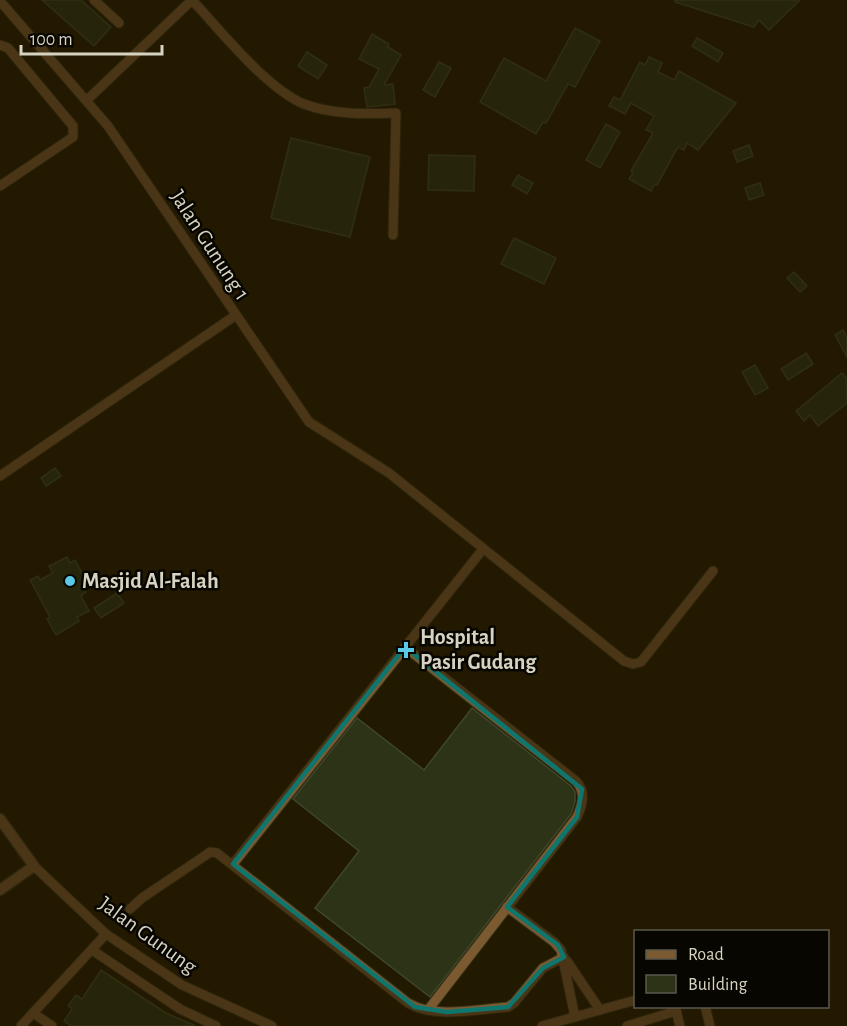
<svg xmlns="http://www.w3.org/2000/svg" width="847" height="1026" viewBox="0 0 847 1026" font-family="'Alegreya Sans',sans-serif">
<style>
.building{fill:#2c3317;stroke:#3f472a;stroke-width:1.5}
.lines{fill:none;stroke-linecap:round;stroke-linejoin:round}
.minor-casing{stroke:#3b341b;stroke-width:11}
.tertiary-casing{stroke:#3b341b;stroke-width:13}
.minor{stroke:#7b5a31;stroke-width:9}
.tertiary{stroke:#7b5a31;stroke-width:10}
.marked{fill:none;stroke:#0f766e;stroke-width:4.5;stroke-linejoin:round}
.poi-dot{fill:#5bc8e6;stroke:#080600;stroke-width:2}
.labels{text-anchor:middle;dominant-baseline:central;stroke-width:5;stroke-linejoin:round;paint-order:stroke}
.street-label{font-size:22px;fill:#d7d3c2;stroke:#080600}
.poi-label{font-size:22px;font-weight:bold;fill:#d7d3c2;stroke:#080600;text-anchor:start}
</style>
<rect width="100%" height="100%" fill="#221a00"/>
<g class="building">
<polygon points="42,0 81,0 111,27 94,46"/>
<polygon points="675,0 800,0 769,30 759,20 754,27 675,2"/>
<polygon points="575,28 600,41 575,87 568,84 546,123 543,122 536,134 480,102 504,58 546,81"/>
<polygon points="372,34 389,44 388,47 401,55 384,85 393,84 395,104 367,107 364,88 369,87 379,69 359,59"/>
<polygon points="697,38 723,53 718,62 692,46"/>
<polygon points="307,52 327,65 318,79 298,66"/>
<polygon points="649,57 662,63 658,72 674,80 679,71 736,103 698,150 687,143 684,150 678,147 657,185 655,184 651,191 629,179 633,172 631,171 653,133 646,130 654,116 631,103 625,114 609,106 614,97 620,100 640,62 645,65"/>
<polygon points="439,62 451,68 435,97 423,90"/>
<polygon points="606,124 620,132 600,168 586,160"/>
<polygon points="291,138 370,157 350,237 271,218"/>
<polygon points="749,145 753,156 737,162 733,151"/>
<polygon points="429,155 475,156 474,191 428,190"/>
<polygon points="518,175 533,183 527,194 512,185"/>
<polygon points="760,183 764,195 749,200 745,188"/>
<polygon points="514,238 556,258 544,284 501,264"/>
<polygon points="794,272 807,286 800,292 787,278"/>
<polygon points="843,330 847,338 847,357 835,335"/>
<polygon points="806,353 813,364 788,380 781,369"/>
<polygon points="755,365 768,388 755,395 742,372"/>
<polygon points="842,373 847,379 847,403 818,426 810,415 804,421 796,411"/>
<polygon points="55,468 61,476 46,486 41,478"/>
<polygon points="67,557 70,563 75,560 89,586 84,588 86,592 81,596 89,611 77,617 79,621 56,635 47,619 50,617 30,580 38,576 40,580 53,573 49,566"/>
<polygon points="117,593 124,603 101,618 94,608"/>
<polygon points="472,708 571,786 575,792 575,802 571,814 430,997 315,908 359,851 293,799 357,718 424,770"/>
<polygon points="101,970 166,1013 196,1026 71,1026 64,1021 72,1009 68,1006 76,995 82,999"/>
</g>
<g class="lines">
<g class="minor-casing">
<g id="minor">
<polyline points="94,0 119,23"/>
<path d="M 192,0 C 220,30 267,89 304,104 C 333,115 365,114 396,113 L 393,235"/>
<polyline points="0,1 108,126 309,422 389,473 624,661 633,664 641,662 713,571"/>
<polyline points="0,45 8,48 73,126 73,137 0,186"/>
<polyline points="87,100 192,0"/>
<polyline points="0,476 236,315"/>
<path d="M 405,647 L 576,781 C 586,792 583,804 577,817 L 428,1010"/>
<polyline points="233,864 483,549"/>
<polyline points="34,866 106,934 182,985 272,1026"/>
<polyline points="507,907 554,942 561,950 575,1017"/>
<path d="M 130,909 L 142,898 L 206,855 L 210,852 L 217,853 L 408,1003 C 434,1019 479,1009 508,1007 L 514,1003 L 543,968 L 564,957"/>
<polyline points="92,950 180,1009 216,1026"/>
<polyline points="567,961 600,1010"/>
<polyline points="675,1006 680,1026"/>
<polyline points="705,1006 710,1026"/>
<polyline points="33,1013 52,1026"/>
<polyline points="21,1026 106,934"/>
<polyline points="542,1026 636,1000"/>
<polyline points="627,1026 676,1011"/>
</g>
</g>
<g class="tertiary-casing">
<polyline id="tertiary" points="0,819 34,866 0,890"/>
</g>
<use href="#minor" class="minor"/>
<use href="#tertiary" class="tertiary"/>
</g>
<path d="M0 0H847V1026H0ZM 405,647 L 582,789 L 577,817 L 507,907 L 558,945 L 564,957 L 543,968 L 508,1007 L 447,1012 L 415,1007 L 233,864 Z" fill="#221a00" fill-opacity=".55" fill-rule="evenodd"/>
<path class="marked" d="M 405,647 L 582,789 L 577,817 L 507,907 L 558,945 L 564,957 L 543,968 L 508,1007 L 447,1012 L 415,1007 L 233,864 Z"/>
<g class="poi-dot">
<circle cx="70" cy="581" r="6"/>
<path d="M403 641h6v6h6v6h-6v6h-6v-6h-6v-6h6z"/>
</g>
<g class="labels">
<g class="street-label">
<text transform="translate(210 245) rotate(57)">Jalan Gunung 1</text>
<text transform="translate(148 935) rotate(36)">Jalan Gunung</text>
</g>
<g class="poi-label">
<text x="82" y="581">Masjid Al-Falah</text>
<text x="420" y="637">Hospital<tspan x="420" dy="25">Pasir Gudang</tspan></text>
</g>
</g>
<rect x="634" y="930" width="195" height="78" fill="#080600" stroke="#5b584e" stroke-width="1.5"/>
<rect x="646" y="950" width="30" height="9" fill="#7b5a31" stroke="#5b584e" stroke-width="1.5"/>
<text x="688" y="960" font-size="18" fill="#d7d3c2">Road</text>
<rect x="646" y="975" width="30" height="18" fill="#2c3317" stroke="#5b584e" stroke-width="1.5"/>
<text x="688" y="990" font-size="18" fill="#d7d3c2">Building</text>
<path d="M21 45v9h141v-9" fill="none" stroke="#d7d3c2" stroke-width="3"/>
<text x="30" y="45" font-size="18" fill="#d7d3c2" stroke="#080600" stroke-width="4.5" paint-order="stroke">100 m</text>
</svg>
